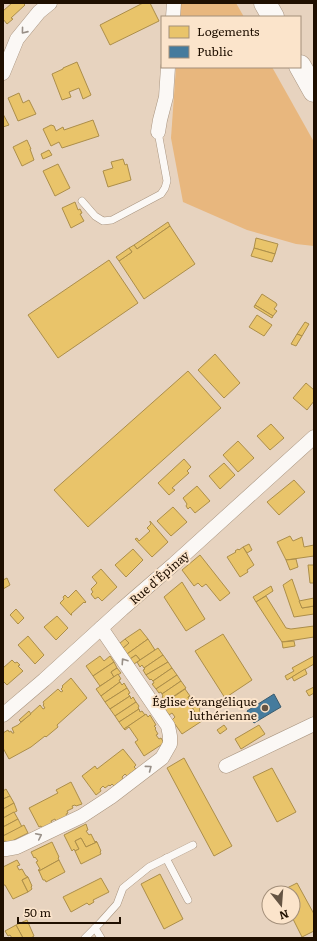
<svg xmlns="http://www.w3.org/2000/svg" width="317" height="941" viewBox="0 0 317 941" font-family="Literata,serif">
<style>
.green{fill:#e8b77e}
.homes{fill:#e9c46a;stroke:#ac8e4a}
.public{fill:#457b9d;stroke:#3a5b6e}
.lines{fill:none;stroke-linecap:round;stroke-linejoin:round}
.service-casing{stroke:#a99580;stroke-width:8}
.minor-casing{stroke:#a99580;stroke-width:15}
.motorway-casing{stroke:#a99580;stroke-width:23}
.service{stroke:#fbf8f5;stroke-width:7}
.minor{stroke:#fbf8f5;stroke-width:14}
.motorway{stroke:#fbf8f5;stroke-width:22}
.oneway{stroke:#988f87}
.poi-dot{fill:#655443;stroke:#fbe4cb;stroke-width:1.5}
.labels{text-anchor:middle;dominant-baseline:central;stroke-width:4;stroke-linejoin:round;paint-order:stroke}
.street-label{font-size:12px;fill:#1f0f00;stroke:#fbe4cb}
.poi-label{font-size:12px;fill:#1f0f00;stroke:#fbe4cb;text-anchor:end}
</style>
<rect width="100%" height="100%" fill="#e7d3bf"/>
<g class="green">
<polygon points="181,3 236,3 244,17 180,17"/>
<polygon points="176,67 272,67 314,142 314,246 296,244 247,230 183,202 171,138"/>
</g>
<g class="homes">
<polygon points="12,3 23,3 25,5 11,18 13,19 7,24 3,19 3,11"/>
<polygon points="143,3 150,3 159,21 110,45 100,25"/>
<polygon points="77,62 91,95 83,99 79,88 69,92 71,97 62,100 52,74 63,69 63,68"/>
<polygon points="19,93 23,103 29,100 36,114 18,121 8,98"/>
<polygon points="3,114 9,125 3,127"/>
<polygon points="93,120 99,136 62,148 59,142 51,146 43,129 51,125 54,126 56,131 63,127 64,130"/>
<polygon points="27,140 31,149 30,149 34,160 22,166 13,147"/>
<polygon points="49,150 52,155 43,159 41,154"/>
<polygon points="123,159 125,165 127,164 131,180 108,187 103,171 113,168 111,162"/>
<polygon points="58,164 70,188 55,196 43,171"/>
<polygon points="75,202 78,210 80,209 82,213 80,214 84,221 71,228 62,208"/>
<polygon points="168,222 170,226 137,249 134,245"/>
<polygon points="170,226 195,264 144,299 119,261 132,252 129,248 134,245 137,249"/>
<polygon points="256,238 278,244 275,254 254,248"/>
<polygon points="129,248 132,252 119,261 116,257"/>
<polygon points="254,248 275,254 272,262 251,256"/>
<polygon points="109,260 138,303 58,358 28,315"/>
<polygon points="262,294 276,303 277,305 274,309 277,311 273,316 255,305"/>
<polygon points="255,305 273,316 272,318 254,307"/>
<polygon points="257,315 272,325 264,336 249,327"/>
<polygon points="305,322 309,324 302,336 297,334"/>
<polygon points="297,334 302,336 296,346 291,344"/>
<polygon points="215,354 240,383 224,398 198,370"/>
<polygon points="188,371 221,408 88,527 54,490"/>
<polygon points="306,383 314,390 314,401 307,410 293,398"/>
<polygon points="271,424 284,438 270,450 257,436"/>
<polygon points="238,441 254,458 238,472 223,455"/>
<polygon points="184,459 191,467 187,471 189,473 172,488 175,490 169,495 158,483"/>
<polygon points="224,463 235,475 220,489 209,476"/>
<polygon points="294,480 305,492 279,515 267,502"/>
<polygon points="197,486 210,501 195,513 190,507 188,509 186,506 187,504 183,498"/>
<polygon points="173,507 187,522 171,536 157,521"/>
<polygon points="150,521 168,542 152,557 135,539 137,538 139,541 150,531 147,528 151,524 150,522"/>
<polygon points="290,536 293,541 302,537 304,547 314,545 314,556 286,560 277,542"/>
<polygon points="249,544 252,550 247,553 243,547"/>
<polygon points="243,547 254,565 247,570 248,572 240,577 227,557 236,552 235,551 238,549 239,550"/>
<polygon points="133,549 143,560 126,577 115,565"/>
<polygon points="200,555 230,593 220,601 206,584 202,587 198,583 194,586 182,570"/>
<polygon points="296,559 298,567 290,570 286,560"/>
<polygon points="308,565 314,565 314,583 310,583"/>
<polygon points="101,569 117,587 102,601 98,597 95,599 91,594 93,592 91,589 97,583 92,577"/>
<polygon points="7,578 10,585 3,589 3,580"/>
<polygon points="292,579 302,608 314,606 314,614 294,617 283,585"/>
<polygon points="182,582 205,619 186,631 164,597"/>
<polygon points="271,586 273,591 256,602 253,597"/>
<polygon points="76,590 86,602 85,603 84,602 71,614 72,615 71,615 60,603 64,599 63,597 65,595 68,598"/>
<polygon points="266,596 286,628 291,629 314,626 314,637 282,642 256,602"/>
<polygon points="314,598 314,606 302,608 299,601"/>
<polygon points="16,609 24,618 18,624 10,615"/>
<polygon points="57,616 68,628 56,640 44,627"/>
<polygon points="140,629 148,639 127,654 123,648 129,643 125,639"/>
<polygon points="223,634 252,680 225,698 195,651"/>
<polygon points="28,636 44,655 35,664 18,645"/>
<polygon points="125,639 129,643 123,648 120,643"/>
<polygon points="148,639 155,650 140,660 136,655 130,659 127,654"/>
<polygon points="294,641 295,646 283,648 282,642"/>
<polygon points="158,648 163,655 144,668 142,665 140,667 137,662"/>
<polygon points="136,655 140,660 134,664 130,659"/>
<polygon points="163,655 168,662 146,675 143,670 145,669 144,668"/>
<polygon points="100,656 104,661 110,656 114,662 93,676 86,666"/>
<polygon points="314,656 314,664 287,680 285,676 294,671 292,668 312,657"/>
<polygon points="12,660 15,663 17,662 20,665 18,666 23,671 7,685 3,681 3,668"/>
<polygon points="114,662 117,668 111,672 114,677 100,686 93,676"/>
<polygon points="168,662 172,668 153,681 151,679 150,680 146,675"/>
<polygon points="117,668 121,673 114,677 111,672"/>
<polygon points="172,668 177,675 156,689 152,684 154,683 153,681"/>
<polygon points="305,669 307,674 294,681 292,677"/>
<polygon points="118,674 121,679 119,680 120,682 101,696 96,689"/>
<polygon points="177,675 181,681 162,694 161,692 159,693 156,689"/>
<polygon points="71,678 87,698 57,725 58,727 46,737 45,736 31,747 9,759 3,748 3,733 8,730 9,732 11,731 12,733 14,733 12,728 18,725 40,705 43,709 45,708 43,705 44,704 43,702 58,689 61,692 63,691 61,689 63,687 62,686"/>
<polygon points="181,681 186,688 165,702 162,697 163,696 162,694"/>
<polygon points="120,682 122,685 124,683 127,688 105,702 101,696"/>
<polygon points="314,687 314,693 309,696 306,691"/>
<polygon points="127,688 130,693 128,694 130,696 110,709 105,702"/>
<polygon points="185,689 190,696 188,697 198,720 204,717 205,719 182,734 172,720 175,717 172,713 169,715 162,705"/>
<polygon points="130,696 131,699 133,697 136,702 115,716 110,709"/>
<polygon points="190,696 200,709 199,710 204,717 198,720 188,697"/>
<polygon points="136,702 139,706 138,708 139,709 119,722 115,716"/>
<polygon points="139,709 140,712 142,711 145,715 124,729 119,722"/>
<polygon points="29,711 31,714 21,722 19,720"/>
<polygon points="146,714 148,717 150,715 156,725 154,726 156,728 155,729 158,734 156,735 159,739 161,738 164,743 144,756 135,742 138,740 129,727 125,730 124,729"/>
<polygon points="224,725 227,729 220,734 217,730"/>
<polygon points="259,725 265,734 241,749 235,739"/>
<polygon points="123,749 136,765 134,767 136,769 127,776 125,774 122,777 123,779 114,786 112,784 110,786 109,785 105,788 103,786 100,789 101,791 96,795 82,776 95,766 97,769"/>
<polygon points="184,758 232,846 214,856 167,768"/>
<polygon points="272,768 296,812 277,822 253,777"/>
<polygon points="71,782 82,804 76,806 75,805 72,806 73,808 67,811 68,813 66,814 67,816 56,821 55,819 51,821 52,823 42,828 41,826 39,827 29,808 58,793 56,790"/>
<polygon points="6,789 10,796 3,799 3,791"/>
<polygon points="10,796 14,803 3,809 3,799"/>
<polygon points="14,803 17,811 3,818 3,809"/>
<polygon points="14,812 18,819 3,827 3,818"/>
<polygon points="18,819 22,827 3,836 3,827"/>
<polygon points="86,824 88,830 86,831 89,835 91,834 95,842 96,841 97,842 86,847 81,838 75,841 79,849 75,851 74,849 72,851 64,835"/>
<polygon points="24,825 28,833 8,843 6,841 4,842 3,836"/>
<polygon points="81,838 86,847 97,842 101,851 100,852 101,854 81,864 75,851 79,849 75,841"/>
<polygon points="52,842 59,857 58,858 59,860 39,871 38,870 40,869 36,862 38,861 35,857 34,858 31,852"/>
<polygon points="17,860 20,865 17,866 19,870 22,869 26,876 27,876 28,877 22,880 28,892 13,899 5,885 4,885 3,884 3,867"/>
<polygon points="59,860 65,872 46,882 45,880 43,880 39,871"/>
<polygon points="160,874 183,919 164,929 141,884"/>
<polygon points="28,877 32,886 31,887 32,889 28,892 22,880"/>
<polygon points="101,878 109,892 93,900 94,902 89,905 87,903 71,912 63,897"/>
<polygon points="297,883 314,914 314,931 302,937 292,917 293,917 293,893 279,892"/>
<polygon points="27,920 34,936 31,938 23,938 16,925"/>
<polygon points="16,925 23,938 12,938 10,935 8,936 5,931"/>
</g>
<polygon class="public" points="274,694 281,707 254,723 247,711"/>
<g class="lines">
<g class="service-casing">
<g id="service">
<polyline points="82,201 95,216 103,221 112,220 161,194 165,188 167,181 158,132"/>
<polyline points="166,858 188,900"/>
<polyline points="95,928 101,938"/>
<polyline points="85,938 100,923 117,904 123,888 149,867 193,845"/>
</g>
</g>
<g class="minor-casing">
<g id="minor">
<polyline points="173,17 174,3"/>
<polyline points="3,73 17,39 39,12 50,3"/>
<polyline points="158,132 160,120 166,97 168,67"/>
<polyline points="3,715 44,680 122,609 174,564 314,437"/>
<polyline points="226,766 314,724"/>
<polyline points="3,849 6,849 17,847 82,816 111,797 162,758 170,744 170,736 168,726 101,628"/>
</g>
</g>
<g class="motorway-casing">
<g id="motorway">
<polyline points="265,3 273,17"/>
<polyline points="300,66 314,91"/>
</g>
</g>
<use href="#service" class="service"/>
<use href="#minor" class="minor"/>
<use href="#motorway" class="motorway"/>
</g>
<defs><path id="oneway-chevron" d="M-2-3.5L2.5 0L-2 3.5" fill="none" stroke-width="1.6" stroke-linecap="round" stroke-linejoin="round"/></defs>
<g class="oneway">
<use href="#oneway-chevron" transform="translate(24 31) rotate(129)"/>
<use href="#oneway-chevron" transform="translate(124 661) rotate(-124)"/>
<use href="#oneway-chevron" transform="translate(149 768) rotate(-37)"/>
<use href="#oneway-chevron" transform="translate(39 836) rotate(-26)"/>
</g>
<circle class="poi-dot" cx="265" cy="708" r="4"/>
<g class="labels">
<g class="street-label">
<text transform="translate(159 577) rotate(-41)">Rue d'Épinay</text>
</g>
<g class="poi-label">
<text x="257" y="701">Église évangélique<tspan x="257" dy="14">luthérienne</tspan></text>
</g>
</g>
<rect width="317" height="941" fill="none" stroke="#1f0f00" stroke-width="8"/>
<rect x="161" y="16" width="140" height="52" fill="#fbe4cb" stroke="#a38f7a"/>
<rect x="169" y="26" width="20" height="12" fill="#e9c46a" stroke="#a38f7a"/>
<text x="197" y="36" font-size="12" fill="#1f0f00">Logements</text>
<rect x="169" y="46" width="20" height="12" fill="#457b9d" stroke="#a38f7a"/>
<text x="197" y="56" font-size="12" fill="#1f0f00">Public</text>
<g transform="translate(281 905) rotate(163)"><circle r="19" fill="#fbe4cb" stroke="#a38f7a"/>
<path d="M0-3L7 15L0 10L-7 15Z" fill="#655443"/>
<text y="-6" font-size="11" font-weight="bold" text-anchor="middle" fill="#1f0f00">N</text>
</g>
<path d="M18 917v6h102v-6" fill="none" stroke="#1f0f00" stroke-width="2"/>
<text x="24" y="917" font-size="12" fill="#1f0f00" stroke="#fbe4cb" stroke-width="3" paint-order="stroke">50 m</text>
</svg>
